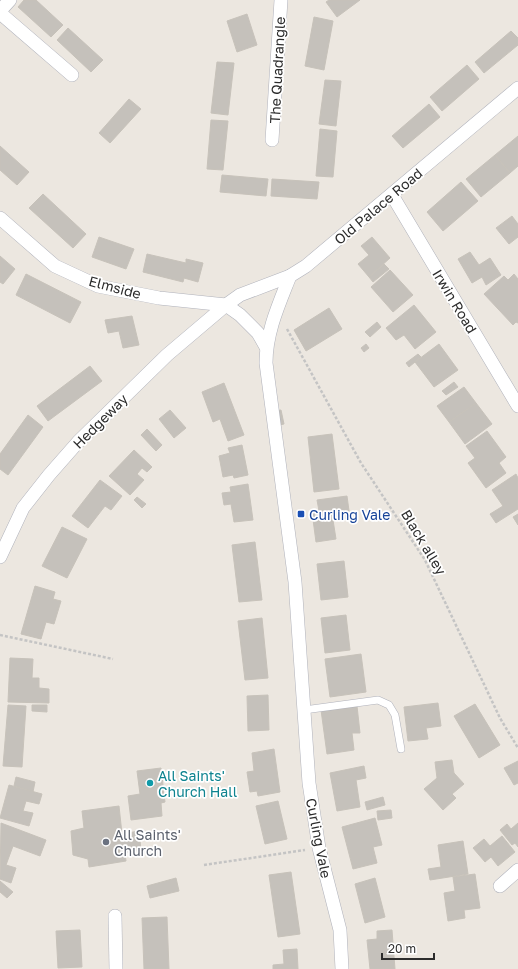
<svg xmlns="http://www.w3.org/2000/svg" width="518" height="969" viewBox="0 0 518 969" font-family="'Golos Text',sans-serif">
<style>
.building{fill:#c5c1bb;stroke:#c7c2ba}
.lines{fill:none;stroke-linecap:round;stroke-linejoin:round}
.lane-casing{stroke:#b0b2bb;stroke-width:8}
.street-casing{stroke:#b0b2bb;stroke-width:14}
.path{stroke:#c4c4c4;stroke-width:2.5;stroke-dasharray:3 2;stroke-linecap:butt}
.lane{stroke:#fff;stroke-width:7}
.street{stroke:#fff;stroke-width:13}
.transit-dot{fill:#1a4fb4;stroke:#fff;stroke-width:1.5}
.culture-dot{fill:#0f9aa8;stroke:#fff;stroke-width:1.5}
.worship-dot{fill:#6b7280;stroke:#fff;stroke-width:1.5}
.labels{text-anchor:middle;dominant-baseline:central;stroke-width:3.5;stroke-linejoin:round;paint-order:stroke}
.street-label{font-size:14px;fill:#2c2c2c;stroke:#fff}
.transit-label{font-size:14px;fill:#164399;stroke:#fff;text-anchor:start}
.culture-label{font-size:14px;fill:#0d838f;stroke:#fff;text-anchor:start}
.worship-label{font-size:14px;fill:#5b616d;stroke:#fff;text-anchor:start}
</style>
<rect width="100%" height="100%" fill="#ece7e0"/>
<g class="building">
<polygon points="24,0 36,0 63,25 51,37 18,7"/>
<polygon points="329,0 360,0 337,17 326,2"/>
<polygon points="247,14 257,45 237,52 227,21"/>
<polygon points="314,17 333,21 324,70 305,66"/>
<polygon points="68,28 103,60 91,72 57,40"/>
<polygon points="511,31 518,38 518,45 484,73 475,62"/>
<polygon points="217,62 234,63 228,115 211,113"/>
<polygon points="467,65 479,79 442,111 430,97"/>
<polygon points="325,80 341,81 336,126 319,124"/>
<polygon points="129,99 141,109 110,143 99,133"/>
<polygon points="429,104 440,117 403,148 392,136"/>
<polygon points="211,120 228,121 223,170 207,169"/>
<polygon points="320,129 337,131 333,177 316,176"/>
<polygon points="518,136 518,166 510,173 495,155"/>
<polygon points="0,146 29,172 17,185 0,170"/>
<polygon points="495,155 510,173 481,197 466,179"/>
<polygon points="222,175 268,179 266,196 220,192"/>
<polygon points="272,179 319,182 317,199 271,196"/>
<polygon points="461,182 478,201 443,231 427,212"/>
<polygon points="43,194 86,234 73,248 29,208"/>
<polygon points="512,216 518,224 518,237 509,244 496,228"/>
<polygon points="99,237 134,249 126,269 92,257"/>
<polygon points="372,237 390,258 369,277 358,264 369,255 361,246"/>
<polygon points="470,252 479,265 490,258 501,275 486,285 482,277 472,283 458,259"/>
<polygon points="147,254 186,263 186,259 203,263 198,282 184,278 183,282 143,272"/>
<polygon points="0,256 15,269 3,284 0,282"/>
<polygon points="384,264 389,269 373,282 369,277"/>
<polygon points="390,270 413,295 393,312 371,287"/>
<polygon points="26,274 81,302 70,323 16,295"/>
<polygon points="514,274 518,279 518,323 516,322 513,325 484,294 504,276 508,280"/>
<polygon points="414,305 436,332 415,349 404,335 396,340 386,328"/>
<polygon points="329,308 342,329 306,351 294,330"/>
<polygon points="132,316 139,345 123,348 119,331 108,333 105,320"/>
<polygon points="377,322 381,327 370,337 365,332"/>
<polygon points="366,344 369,348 364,352 361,348"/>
<polygon points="439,344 458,370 434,387 415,362"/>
<polygon points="418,354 421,357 409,367 406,363"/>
<polygon points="90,366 102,381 48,421 37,406"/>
<polygon points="454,382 458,387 446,395 442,391"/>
<polygon points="224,383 244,435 228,441 220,419 213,422 202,392"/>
<polygon points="464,387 476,403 449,422 437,406"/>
<polygon points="476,403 492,424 465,444 449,422"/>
<polygon points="170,410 186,428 174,438 159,419"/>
<polygon points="281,410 284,424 270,427 268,412"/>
<polygon points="28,415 43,427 8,475 0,469 0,454"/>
<polygon points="147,429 162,445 156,451 141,435"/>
<polygon points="487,431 506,457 499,463 506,473 486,488 468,463 475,458 466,446"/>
<polygon points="332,434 339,489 314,492 308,437"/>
<polygon points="242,445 248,475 234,478 233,475 223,477 219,456 230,453 228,448"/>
<polygon points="134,450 152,467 147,472 142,468 137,474 144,480 130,495 109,476"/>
<polygon points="516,474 518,478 518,509 496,523 490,514 503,506 492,490"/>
<polygon points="100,480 122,496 111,510 105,506 88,528 72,516"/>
<polygon points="248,484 253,520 234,522 231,504 224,505 222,493 231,492 230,487"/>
<polygon points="347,496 350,518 333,520 336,539 316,542 312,512 319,511 317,500"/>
<polygon points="137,497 146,504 142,508 134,500"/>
<polygon points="518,514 518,525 513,517"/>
<polygon points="62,527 87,539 67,578 42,566"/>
<polygon points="255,542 262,600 239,602 232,545"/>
<polygon points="344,561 348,597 321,600 317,564"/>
<polygon points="35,586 55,592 53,599 61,601 54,624 46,622 41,639 21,634"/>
<polygon points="346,615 350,650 325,653 321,618"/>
<polygon points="262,618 268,678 245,680 238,621"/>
<polygon points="361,654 366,692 330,697 325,659"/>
<polygon points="10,658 33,659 32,678 39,678 39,688 49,689 49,703 8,702"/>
<polygon points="268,695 269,730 248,731 247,696"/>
<polygon points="438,703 441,726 426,728 428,739 408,741 404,707"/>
<polygon points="475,704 500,745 479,758 454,716"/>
<polygon points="8,705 26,706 22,767 3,766"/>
<polygon points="32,705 47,705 47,712 32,711"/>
<polygon points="357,706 360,733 352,733 354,750 327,754 321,710"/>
<polygon points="274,749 280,792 258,796 257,791 250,792 247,772 254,771 252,753"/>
<polygon points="452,760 454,773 464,784 452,794 456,798 443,810 424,789 437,778 435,762"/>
<polygon points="518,761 518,783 514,785 504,768"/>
<polygon points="364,766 366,778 356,780 360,807 337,811 330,773"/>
<polygon points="161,768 165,802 161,803 162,816 131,820 128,796 140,794 137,771"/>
<polygon points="16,777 35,782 33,792 14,786"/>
<polygon points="9,785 42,794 39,804 26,801 23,811 33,813 29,826 0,818"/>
<polygon points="383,797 385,805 367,810 365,802"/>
<polygon points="278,801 287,839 265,844 256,806"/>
<polygon points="119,806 122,834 139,831 141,850 125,853 126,861 89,867 88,859 73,855 71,831 84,828 82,811"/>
<polygon points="391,810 392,818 378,820 377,811"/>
<polygon points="375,818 382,845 373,847 377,863 353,869 342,827"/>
<polygon points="1,823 46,840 40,856 13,846 6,865 16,868 11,883 0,879"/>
<polygon points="518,823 518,847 515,843 512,845 500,830 507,824 511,829"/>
<polygon points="502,836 515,852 498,866 491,857 485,862 473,848 484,839 490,846"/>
<polygon points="463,841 468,874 430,880 428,869 441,867 438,845"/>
<polygon points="291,872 300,934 278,937 269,875"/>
<polygon points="475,874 480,908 464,910 465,918 448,921 444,893 455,891 453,877"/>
<polygon points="176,878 179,891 150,898 147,886"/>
<polygon points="375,878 385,917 365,923 355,884"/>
<polygon points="0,881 13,892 7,898 0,892"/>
<polygon points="167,917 169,969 144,969 142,918"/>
<polygon points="80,930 82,967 58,968 56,931"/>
<polygon points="392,930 395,969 370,969 367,940 377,939 377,931"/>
<polygon points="297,949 298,969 273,969 273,965 284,964 283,950"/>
</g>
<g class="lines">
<g class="lane-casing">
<polyline id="lane" points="304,710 378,700 389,705 395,715 401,749"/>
</g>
<g class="street-casing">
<g id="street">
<polyline points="0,11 10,0"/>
<polyline points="0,13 72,75"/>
<polyline points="272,140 281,0"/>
<polyline points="392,195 518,406"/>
<polyline points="0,218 55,266 98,286 159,298 226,305 240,315 258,333 266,347"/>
<path d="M 290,276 C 279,304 266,332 266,363 L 295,582 L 309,783 L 319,848 L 340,930 L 342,969"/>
<polyline points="0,557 23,508 49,475 78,442 167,355 226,305 240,295 290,276 306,266 518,88"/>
<polyline points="500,886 518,870"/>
<polyline points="115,916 116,969"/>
</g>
</g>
<g class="path">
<polyline points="287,329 361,463 425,560 500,718 518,748"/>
<polyline points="0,635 113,659"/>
<polyline points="204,865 305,850"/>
</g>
<use href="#lane" class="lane"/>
<use href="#street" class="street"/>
</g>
<rect class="transit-dot" x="297" y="510" width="8" height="8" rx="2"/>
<circle class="culture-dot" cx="150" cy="783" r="4"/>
<circle class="worship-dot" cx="106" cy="842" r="4"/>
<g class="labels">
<g class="street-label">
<text transform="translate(277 70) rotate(-87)">The Quadrangle</text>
<text transform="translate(378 206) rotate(-40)">Old Palace Road</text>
<text transform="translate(115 287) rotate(15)">Elmside</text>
<text transform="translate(455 301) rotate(59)">Irwin Road</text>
<text transform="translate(100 421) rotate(-45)">Hedgeway</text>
<text transform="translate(424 542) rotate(59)">Black alley</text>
<text transform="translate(319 838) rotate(79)">Curling Vale</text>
</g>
<g class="transit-label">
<text x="309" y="514">Curling Vale</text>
</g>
<g class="culture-label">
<text x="158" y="775">All Saints'<tspan x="158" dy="16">Church Hall</tspan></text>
</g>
<g class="worship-label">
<text x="114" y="834">All Saints'<tspan x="114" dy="16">Church</tspan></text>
</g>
</g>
<path d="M382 953v6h52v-6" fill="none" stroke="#2c2c2c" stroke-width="2"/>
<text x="388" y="953" font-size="12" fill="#2c2c2c" stroke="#ffffff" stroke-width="3" paint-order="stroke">20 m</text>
</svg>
